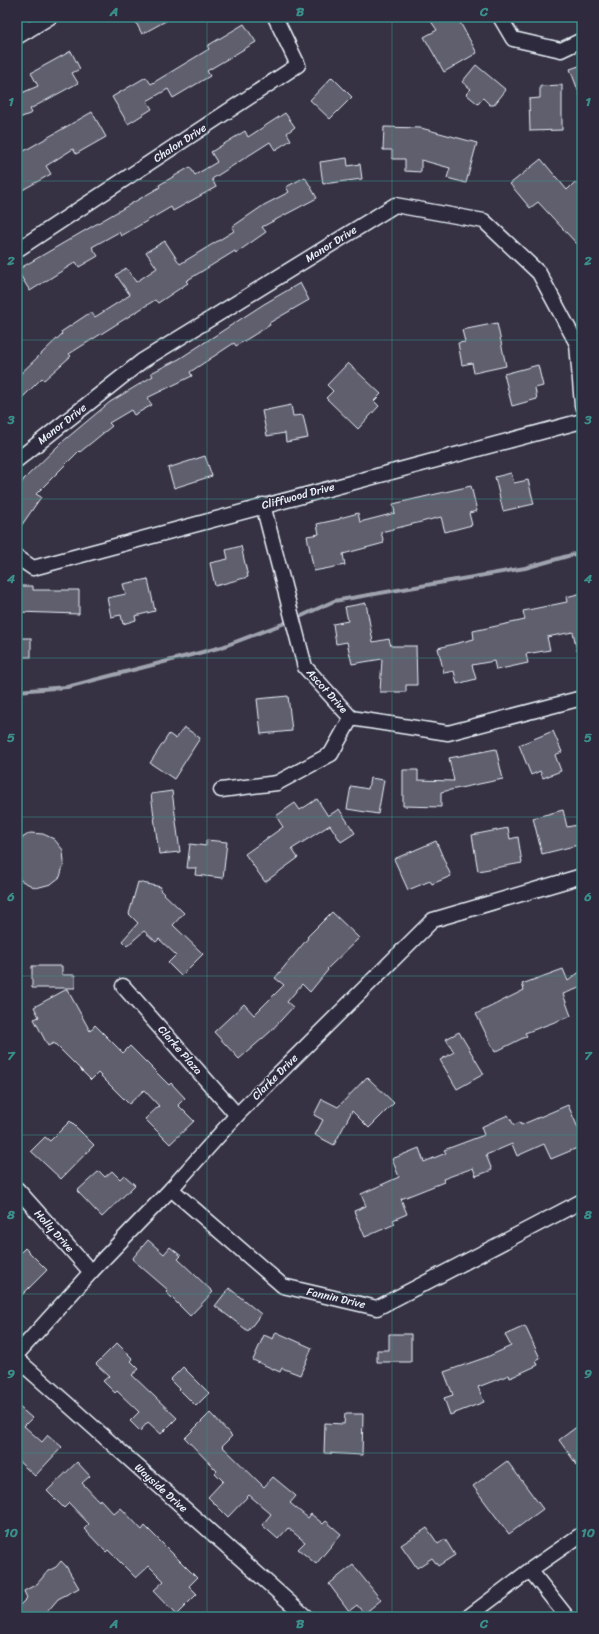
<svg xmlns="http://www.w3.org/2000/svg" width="599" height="1634" viewBox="0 0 599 1634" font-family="Sriracha,sans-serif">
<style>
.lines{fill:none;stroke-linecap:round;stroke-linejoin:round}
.stream{stroke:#a0a4af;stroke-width:4}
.building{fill:#605e6e;stroke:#e8f1f8}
.minor-casing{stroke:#e8f1f8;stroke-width:17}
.minor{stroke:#2f2a3d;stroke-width:14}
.grid{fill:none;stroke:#3a8f8a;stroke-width:1;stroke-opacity:0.55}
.labels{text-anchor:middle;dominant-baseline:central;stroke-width:3;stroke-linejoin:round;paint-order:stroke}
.street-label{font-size:11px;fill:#e8f1f8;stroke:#2f2a3d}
.neatline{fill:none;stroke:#3a8f8a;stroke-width:1.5}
.grid-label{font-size:13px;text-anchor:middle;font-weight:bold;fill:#3a8f8a}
</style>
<rect width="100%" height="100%" fill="#363244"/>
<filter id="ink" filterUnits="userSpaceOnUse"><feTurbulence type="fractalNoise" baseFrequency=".025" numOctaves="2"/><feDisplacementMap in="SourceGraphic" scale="8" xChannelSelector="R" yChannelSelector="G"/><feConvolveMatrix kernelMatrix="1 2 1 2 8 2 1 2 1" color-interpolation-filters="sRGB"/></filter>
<g filter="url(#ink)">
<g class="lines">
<polyline class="stream" points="17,691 67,687 222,647 293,620 334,601 525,568 582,552"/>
</g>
<g class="building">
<polygon points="133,17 173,17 142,34"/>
<polygon points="428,17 457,17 477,53 444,72 424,37 437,30"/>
<polygon points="244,24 256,42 207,71 210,76 173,98 168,89 147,101 152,109 128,124 112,97 146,77 151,84 209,49 207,46"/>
<polygon points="71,51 80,69 72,73 78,83 30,109 32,113 17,119 17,95 38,86 31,73"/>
<polygon points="476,65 506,90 494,105 490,105 483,98 478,104 466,94 471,89 462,82"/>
<polygon points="582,65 582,98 581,98 570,69"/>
<polygon points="332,77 352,97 330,119 310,100"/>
<polygon points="562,85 562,130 530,131 529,99 540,98 540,86"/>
<polygon points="92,112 106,137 76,154 73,149 46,166 51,174 17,193 17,155"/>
<polygon points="285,113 295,127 287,133 291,140 275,150 270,142 212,179 216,187 173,211 171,207 121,236 119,232 92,247 98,256 79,267 76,262 30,291 17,270 110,216 160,187 159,185 190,167 195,175 217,162 211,152 245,131 248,137"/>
<polygon points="384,127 421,128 477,143 466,183 447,178 450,168 421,160 421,172 405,171 405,159 392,159 392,150 383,150"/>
<polygon points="347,158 348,166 360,164 362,179 323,184 320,162"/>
<polygon points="541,159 567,190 575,182 582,190 582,239 577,244 538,202 530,208 510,184"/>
<polygon points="305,177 317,198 262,227 266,232 236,253 235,251 186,281 188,283 158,303 155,300 69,354 71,356 44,380 42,378 17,403 17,377 62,334 61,332 91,312 95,317 130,295 116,275 126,268 136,282 157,268 146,252 165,241 180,264 234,231 232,227 264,205 289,192 286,187"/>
<polygon points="300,283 309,300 269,323 270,325 236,346 234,343 190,372 192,376 147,398 152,405 134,415 131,410 109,423 112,426 80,452 79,451 36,494 41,497 17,532 17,489 24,479 61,443 110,402 153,376 151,373 179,359 264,304"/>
<polygon points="497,323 506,366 474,373 472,363 462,365 458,343 465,342 462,330"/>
<polygon points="348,363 381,394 374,401 379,406 358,429 326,398 333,391 327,385"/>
<polygon points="538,365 543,386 535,388 537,399 512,406 504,374"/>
<polygon points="291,405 293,416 303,415 308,438 286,442 285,433 267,436 262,411"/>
<polygon points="205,456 212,476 174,488 168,468"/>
<polygon points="511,473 514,483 528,480 534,504 503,511 495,477"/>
<polygon points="471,486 477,511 469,513 472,525 445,532 441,517 381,532 384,543 343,554 345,565 314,571 307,536 319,534 317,524 340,519 340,518 358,513 360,522 395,513 393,504"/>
<polygon points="241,546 248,577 215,586 210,563 228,559 226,550"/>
<polygon points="148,579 155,611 135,616 136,620 123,624 121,615 111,617 107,598 126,594 123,584"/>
<polygon points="17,586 33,586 33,590 79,590 79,614 17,612"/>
<polygon points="582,593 582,651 577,651 573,632 547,637 550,650 526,654 528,663 496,670 494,661 472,665 476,679 457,684 454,671 444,673 438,648 474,639 473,631 525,620 523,611 567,602 566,597"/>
<polygon points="366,603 373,642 389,639 391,646 416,646 417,685 406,685 406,692 380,692 382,659 352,664 347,642 336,644 333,624 348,621 345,607"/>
<rect x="17" y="638" width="14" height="19"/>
<polygon points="288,696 292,731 261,734 257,699"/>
<polygon points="184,727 200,738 174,779 150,763 169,734 176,739"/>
<polygon points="553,731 562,752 555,755 561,771 543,778 540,771 531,775 519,745"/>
<polygon points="496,749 503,779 441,792 441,807 403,806 403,770 418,770 418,780 454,781 449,758"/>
<polygon points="370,778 384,780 378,814 347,809 351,786 368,789"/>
<polygon points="172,791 180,852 159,854 151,794"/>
<polygon points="317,799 328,816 339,809 355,833 341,842 330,825 292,849 298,858 265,882 245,854 283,827 276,816 295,803 300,810"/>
<polygon points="563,810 567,827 577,825 582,844 542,854 533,818"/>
<polygon points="508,828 510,839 518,837 522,863 478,871 472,835"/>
<polygon points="30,833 43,834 54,839 63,850 64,863 60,877 51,884 36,888 20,880 17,875 17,843 19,840"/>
<polygon points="206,840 227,842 223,878 195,875 196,868 187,868 190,844 206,846"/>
<polygon points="436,841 451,876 432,884 430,881 408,890 394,859"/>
<polygon points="138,882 161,887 160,890 184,913 173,925 203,954 181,976 168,963 176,955 159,939 156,942 144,931 127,946 122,941 138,923 129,914"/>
<polygon points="332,912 359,938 327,969 328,970 310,992 302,984 287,1002 293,1007 270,1032 239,1059 214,1032 244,1004 254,1015 284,985 275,978 308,938 307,937"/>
<polygon points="32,966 62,966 62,975 75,975 75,988 32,988"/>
<polygon points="563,969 568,981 582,970 582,987 563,994 571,1016 525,1033 527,1036 495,1052 476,1014 524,990 522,984"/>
<polygon points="67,989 90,1031 95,1025 123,1053 130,1046 169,1085 171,1083 185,1098 178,1105 194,1121 170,1144 145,1119 159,1106 144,1090 129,1104 98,1073 91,1080 54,1043 48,1046 34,1019 39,1017 34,1007"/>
<polygon points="459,1032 484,1074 457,1089 440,1060 454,1052 446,1039"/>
<polygon points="367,1077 394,1103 369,1128 352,1111 334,1145 315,1135 323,1120 314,1115 322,1099 338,1107"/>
<polygon points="568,1105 582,1137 582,1146 551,1159 544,1144 517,1156 512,1144 486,1155 492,1170 476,1176 473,1168 443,1179 444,1182 401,1199 407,1214 393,1220 395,1224 365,1237 354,1211 366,1206 361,1194 399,1177 392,1159 419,1148 424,1162 446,1153 444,1150 484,1135 481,1127 508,1115 514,1125 520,1122 521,1125"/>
<polygon points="70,1121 94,1145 61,1179 31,1151 45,1137 50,1141"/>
<polygon points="99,1171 105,1177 112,1171 120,1179 124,1175 135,1185 102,1217 77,1191"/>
<polygon points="148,1240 164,1254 170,1247 181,1256 178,1259 213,1292 190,1316 166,1292 168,1290 132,1259"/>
<polygon points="25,1248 47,1270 17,1300 17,1256"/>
<polygon points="229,1288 261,1314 248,1331 215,1306"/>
<polygon points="525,1326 540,1358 536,1360 538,1365 510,1378 509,1375 478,1387 484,1402 450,1415 444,1398 453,1395 444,1372 487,1357 511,1346 505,1335"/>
<polygon points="276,1332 312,1348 300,1375 282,1368 280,1372 253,1360 264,1335 273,1339"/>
<polygon points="389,1334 411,1334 411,1362 377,1362 377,1350 389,1350"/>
<polygon points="117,1343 133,1359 131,1361 139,1369 132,1375 177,1418 161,1434 148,1422 140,1431 130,1421 139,1412 117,1391 115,1393 103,1381 109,1376 96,1364"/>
<polygon points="183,1367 209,1393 196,1406 170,1380"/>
<polygon points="17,1405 32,1418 24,1426 42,1442 48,1435 62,1447 35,1476 17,1460"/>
<polygon points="210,1413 232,1436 222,1446 264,1487 273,1477 296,1496 290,1503 308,1518 311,1514 323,1524 326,1521 341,1534 316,1564 298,1549 305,1542 288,1528 278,1539 262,1525 271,1514 249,1495 228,1517 208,1497 223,1481 215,1473 217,1471 185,1438"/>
<polygon points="345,1414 363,1414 362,1455 324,1453 325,1423 344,1424"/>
<polygon points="582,1423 582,1472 559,1440"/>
<polygon points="507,1461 543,1509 509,1534 473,1486"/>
<polygon points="77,1462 90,1476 82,1483 99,1501 100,1499 114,1514 121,1508 142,1530 145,1526 197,1578 189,1586 197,1594 176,1615 153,1591 164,1581 149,1566 136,1578 108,1550 106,1552 84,1529 89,1524 69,1503 64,1508 47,1491"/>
<polygon points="427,1528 438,1544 445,1539 455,1555 438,1566 432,1558 417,1568 401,1545"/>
<polygon points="61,1561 66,1566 79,1588 58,1599 47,1612 37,1617 17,1617 17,1608 27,1598 24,1591 37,1584 48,1571 56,1567"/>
<polygon points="353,1565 381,1600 364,1614 357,1605 349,1611 329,1584"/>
</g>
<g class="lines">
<g class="minor-casing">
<g id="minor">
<polyline points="17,17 27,31"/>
<polyline points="500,17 513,39 561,50 582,40"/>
<polyline points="17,37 50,17"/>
<polyline points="17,250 298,65 275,17"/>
<polyline points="17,460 142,361 395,205 484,221 539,273 577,344 582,405"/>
<polyline points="263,505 305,667 351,718 448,733 582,698"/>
<polyline points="17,557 33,568 582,421"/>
<polyline points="221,790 277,783 331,754 351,718"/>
<polyline points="123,986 237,1115"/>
<polyline points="17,1189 91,1272"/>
<polyline points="171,1189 283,1286 377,1308 582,1201"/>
<polyline points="17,1354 91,1272 171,1189 237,1115 433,920 582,876"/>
<polyline points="17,1359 306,1617"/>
<polyline points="530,1570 567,1617"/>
<polyline points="468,1617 530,1570 582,1534"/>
</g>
</g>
<use href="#minor" class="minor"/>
</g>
</g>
<path class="grid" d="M 207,17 L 207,1617M 392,17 L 392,1617M 17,181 L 582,181M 17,340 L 582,340M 17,499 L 582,499M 17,658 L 582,658M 17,817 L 582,817M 17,976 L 582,976M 17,1135 L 582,1135M 17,1294 L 582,1294M 17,1453 L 582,1453"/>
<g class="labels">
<g class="street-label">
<text transform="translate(180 143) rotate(-33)">Chalon Drive</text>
<text transform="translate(331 244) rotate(-32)">Manor Drive</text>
<text transform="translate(62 424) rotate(-38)">Manor Drive</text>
<text transform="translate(298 496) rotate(-15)">Cliffwood Drive</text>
<text transform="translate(327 691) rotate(48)">Ascot Drive</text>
<text transform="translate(180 1050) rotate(49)">Clarke Plaza</text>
<text transform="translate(275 1077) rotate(-45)">Clarke Drive</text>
<text transform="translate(54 1231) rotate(48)">Holly Drive</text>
<text transform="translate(336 1298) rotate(13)">Fannin Drive</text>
<text transform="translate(161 1488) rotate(42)">Wayside Drive</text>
</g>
</g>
<rect width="599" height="1634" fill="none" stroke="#2f2a3d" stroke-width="44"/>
<rect x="22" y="22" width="555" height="1590" class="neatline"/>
<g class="grid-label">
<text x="114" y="16">A</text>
<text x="300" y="16">B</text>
<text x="484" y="16">C</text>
<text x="11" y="106">1</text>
<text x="588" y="106">1</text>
<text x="11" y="265">2</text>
<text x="588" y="265">2</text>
<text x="11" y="424">3</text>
<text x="588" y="424">3</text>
<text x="11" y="583">4</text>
<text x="588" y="583">4</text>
<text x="11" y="742">5</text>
<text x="588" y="742">5</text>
<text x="11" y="901">6</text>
<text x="588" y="901">6</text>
<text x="11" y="1060">7</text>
<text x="588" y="1060">7</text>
<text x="11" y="1219">8</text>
<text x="588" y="1219">8</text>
<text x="11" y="1378">9</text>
<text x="588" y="1378">9</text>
<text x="11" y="1537">10</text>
<text x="588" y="1537">10</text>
<text x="114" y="1628">A</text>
<text x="300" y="1628">B</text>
<text x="484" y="1628">C</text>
</g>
</svg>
